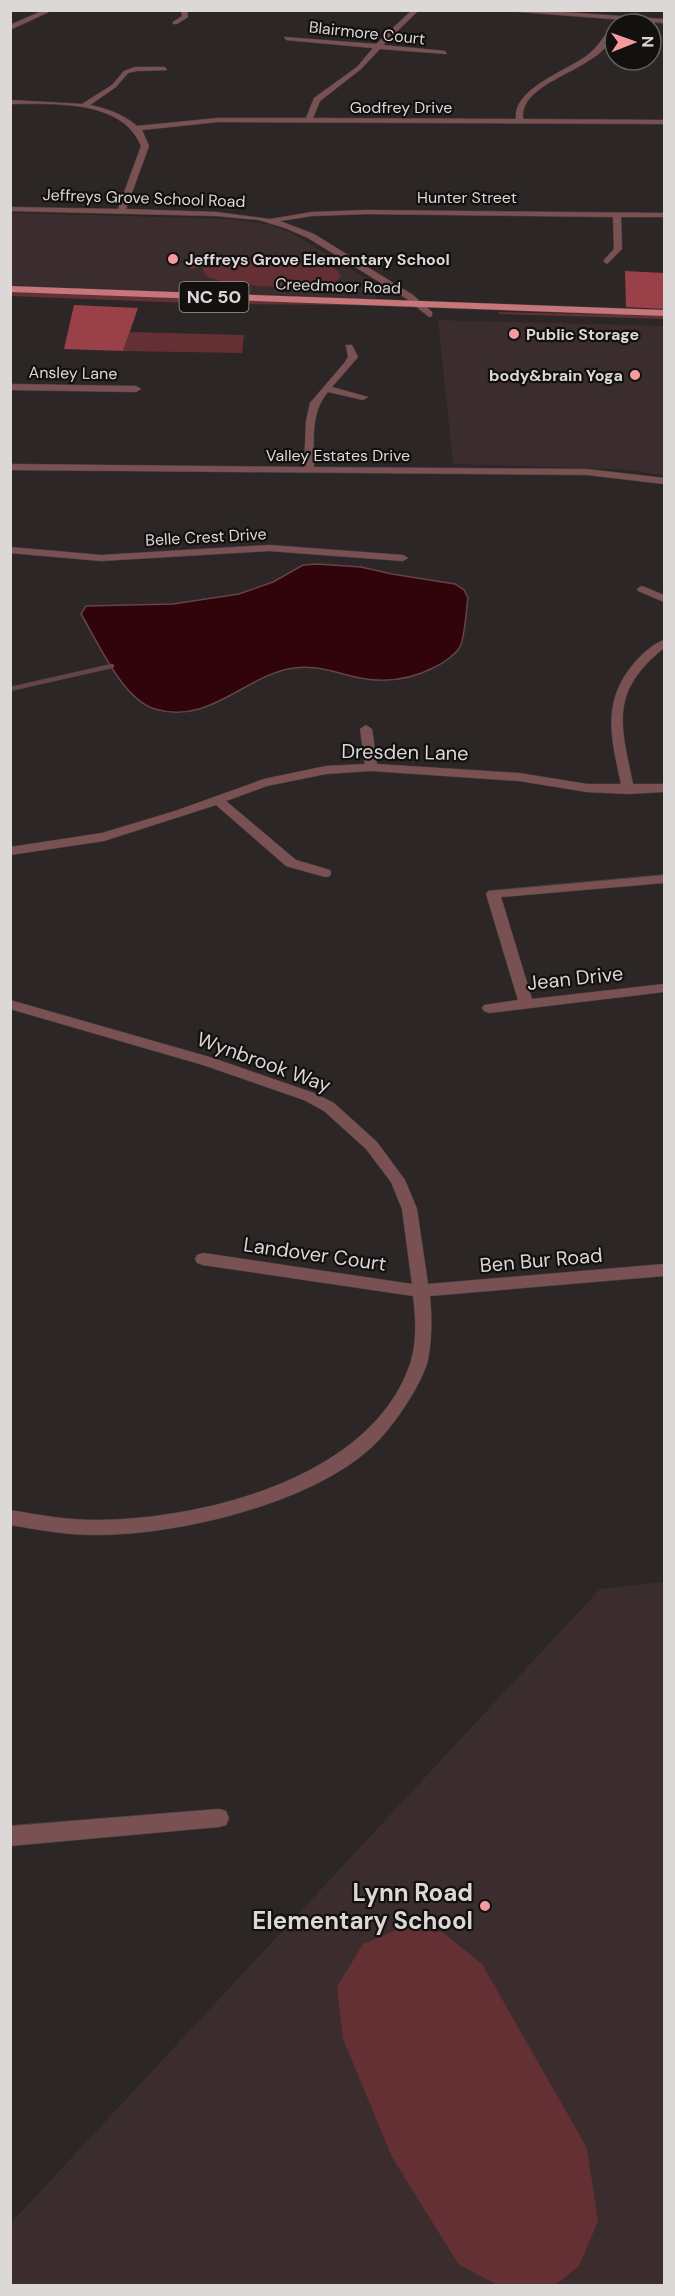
<svg xmlns="http://www.w3.org/2000/svg" width="675" height="2296" viewBox="0 0 675 2296" font-family="'DM Sans',sans-serif">
<style>
.built{fill:#3b2d2e}
.green{fill:#653034}
.forest{fill:#9a4048}
.water{fill:#30040a;stroke:#644448;stroke-width:1.5}
.lines{fill:none;stroke-linecap:round;stroke-linejoin:round}
.stream{stroke:#644448;stroke-width:4.5}
.minor-casing{stroke:#494242;stroke-width:1}
.major-casing{stroke:#494242;stroke-width:1}
.minor{fill:#795152;fill-rule:evenodd}
.major{fill:#c8767a;fill-rule:evenodd}
.poi-dot{fill:#f59b9e;stroke:#131010;stroke-width:2}
.labels{text-anchor:middle;dominant-baseline:central;stroke-width:4.5;stroke-linejoin:round;paint-order:stroke}
.far-street-label{font-size:16px;fill:#dcd8d8;stroke:#131010}
.far-poi-label{font-size:16px;font-weight:bold;fill:#dcd8d8;stroke:#131010;text-anchor:start}
.shield{fill:#131010;stroke:#a09c9c;stroke-width:1.5}
.shield-label{font-size:18px;font-weight:bold;fill:#dcd8d8}
.street-label{font-size:20px;fill:#dcd8d8;stroke:#131010}
.near-poi-label{font-size:24px;font-weight:bold;fill:#dcd8d8;stroke:#131010;text-anchor:end}
</style>
<rect width="100%" height="100%" fill="#2d2626"/>
<g class="built">
<polygon points="19,213 227,219 268,224 292,233 383,289 375,299 11,285 11,214"/>
<polygon points="438,320 664,326 664,475 617,469 453,464"/>
<polygon points="664,1582 664,2285 11,2285 10,2224 600,1589"/>
</g>
<g class="green">
<path d="M 223,258 L 322,264 L 335,268 L 341,276 C 337,282 332,284 325,286 C 308,290 224,286 209,277 C 204,275 203,271 203,267 L 192,269 L 183,265 L 191,261 L 203,262 L 205,266 L 212,261 Z"/>
<polygon points="11,292 359,305 211,304 11,296"/>
<polygon points="499,312 664,316 664,319 499,314"/>
<polygon points="130,332 244,335 242,353 123,351"/>
<polygon points="401,1928 442,1932 482,1964 587,2148 598,2221 579,2266 555,2285 498,2285 459,2265 392,2157 343,2039 337,1987 363,1944"/>
</g>
<g class="forest">
<polygon points="625,271 664,273 664,309 626,307"/>
<polygon points="74,305 138,308 123,351 64,349"/>
</g>
<path class="water" d="M 317,564 L 361,567 L 392,574 L 455,584 L 464,590 L 468,598 C 466,610 465,637 460,647 C 455,655 443,663 435,667 C 412,679 386,683 360,678 C 335,673 313,663 288,669 C 242,679 207,725 155,709 C 122,699 98,642 81,614 L 86,606 L 173,604 L 239,594 L 273,582 L 303,565 Z"/>
<g class="lines">
<polyline class="stream" points="10,689 112,666"/>
<g class="minor-casing">
<g id="minor">
<polygon points="44,10 53,10 10,30 10,25"/>
<polygon points="181,10 187,10 188,17 177,24 173,24 173,22 182,16"/>
<path d="M 412,10 L 419,10 L 383,45 L 445,51 L 447,54 L 380,49 L 361,69 L 320,101 L 313,118 L 516,119 C 513,87 569,71 590,53 C 600,45 606,31 615,25 C 615,70 519,76 523,119 L 664,120 L 664,124 L 218,122 L 142,130 L 149,146 L 126,209 L 216,212 L 270,219 L 312,212 L 367,210 L 664,213 L 664,217 L 621,217 L 622,249 L 607,264 L 603,261 L 614,249 L 613,217 L 367,214 L 312,216 L 280,221 L 314,234 L 413,295 L 432,312 L 432,316 L 429,317 L 407,299 L 308,238 L 285,228 L 259,220 L 216,216 L 10,211 L 10,207 L 118,209 L 141,146 C 122,99 53,104 10,104 L 10,100 L 82,104 L 112,85 L 124,71 L 135,67 L 165,67 L 167,70 L 136,71 L 128,73 L 116,87 L 90,105 C 108,109 123,114 137,126 L 218,118 L 306,118 L 314,98 L 357,67 L 373,48 L 286,40 L 284,37 L 376,44 Z"/>
<polygon points="496,10 536,10 664,19 664,23"/>
<path d="M 346,345 L 352,345 L 358,357 L 332,387 L 368,397 L 363,400 L 328,392 C 310,412 314,442 314,467 L 587,469 L 664,478 L 664,484 L 587,475 L 10,470 L 10,464 L 304,467 L 306,421 L 310,403 L 345,362 L 348,357 Z"/>
<polygon points="10,384 136,386 141,389 136,392 10,390"/>
<polygon points="269,545 403,555 408,558 403,561 269,551 101,561 10,553 10,547 101,555"/>
<polygon points="642,586 664,595 664,602 638,591 637,589"/>
<path d="M 664,640 L 664,648 C 610,692 620,722 633,784 L 664,784 L 664,792 L 628,794 L 587,792 L 519,781 L 371,771 L 326,774 L 267,786 L 226,801 L 296,860 L 330,870 L 331,873 L 330,876 L 325,877 L 286,866 L 216,805 L 104,841 L 10,855 L 10,847 L 102,833 L 175,811 L 264,779 L 326,766 L 365,764 L 360,729 L 366,725 L 372,729 L 377,764 L 519,773 L 587,784 L 621,784 C 611,738 601,701 635,662 C 642,654 654,643 664,640 Z"/>
<polygon points="664,875 664,883 501,897 532,999 664,984 664,992 489,1013 484,1011 482,1008 484,1005 518,1000 486,894 488,891"/>
<path d="M 10,1000 L 213,1058 L 314,1093 L 334,1103 L 377,1142 L 405,1180 L 417,1209 L 428,1284 L 664,1264 L 664,1276 L 430,1296 C 432,1317 432,1339 428,1360 C 422,1385 391,1430 372,1447 C 310,1504 179,1535 96,1535 C 67,1535 39,1530 10,1525 L 10,1510 C 39,1515 67,1520 97,1520 C 204,1519 371,1478 410,1364 C 417,1343 416,1318 413,1296 L 203,1265 L 197,1263 L 195,1259 L 197,1255 L 203,1253 L 412,1284 L 402,1209 L 391,1182 L 366,1149 L 324,1111 L 304,1100 L 203,1065 L 10,1009 Z"/>
<polygon points="219,1809 226,1811 229,1818 226,1825 219,1827 10,1846 10,1826"/>
</g>
</g>
<g class="major-casing">
<polygon id="major" points="10,286 664,310 664,316 10,292"/>
</g>
<use href="#minor" class="minor"/>
<use href="#major" class="major"/>
</g>
<g class="poi-dot">
<circle cx="173" cy="259" r="6"/>
<circle cx="514" cy="334" r="6"/>
<circle cx="635" cy="375" r="6"/>
<circle cx="485" cy="1906" r="6"/>
</g>
<g class="labels">
<g class="far-street-label">
<text transform="translate(367 33) rotate(6)">Blairmore Court</text>
<text x="401" y="107">Godfrey Drive</text>
<text x="467" y="197">Hunter Street</text>
<text transform="translate(144 198) rotate(2)">Jeffreys Grove School Road</text>
<text transform="translate(338 286) rotate(2)">Creedmoor Road</text>
<text transform="translate(73 373) rotate(1)">Ansley Lane</text>
<text x="338" y="455">Valley Estates Drive</text>
<text transform="translate(206 537) rotate(-3)">Belle Crest Drive</text>
</g>
<g class="far-poi-label">
<text x="185" y="259">Jeffreys Grove Elementary School</text>
<text x="526" y="334">Public Storage</text>
<text x="623" y="375" text-anchor="end">body&amp;brain Yoga</text>
</g>
<rect class="shield" x="179.5" y="282" width="69" height="30" rx="4.5"/>
<g class="shield-label">
<text x="214" y="297">NC 50</text>
</g>
<g class="street-label">
<text transform="translate(405 752) rotate(1)">Dresden Lane</text>
<text transform="translate(575 978) rotate(-6)">Jean Drive</text>
<text transform="translate(264 1062) rotate(20)">Wynbrook Way</text>
<text transform="translate(315 1254) rotate(8)">Landover Court</text>
<text transform="translate(541 1260) rotate(-5)">Ben Bur Road</text>
</g>
<g class="near-poi-label">
<text x="473" y="1892">Lynn Road<tspan x="473" dy="28">Elementary School</tspan></text>
</g>
</g>
<rect width="675" height="2296" fill="none" stroke="#dcd8d8" stroke-width="24"/>
<g transform="translate(633 42) rotate(89)"><circle r="28" fill="#131010" stroke="#636060" stroke-width="1.5"/>
<path d="M0-4.5L10 22L0 15L-10 22Z" fill="#f59b9e"/>
<text y="-9" font-size="16" font-weight="bold" text-anchor="middle" fill="#dcd8d8">N</text>
</g>
</svg>
